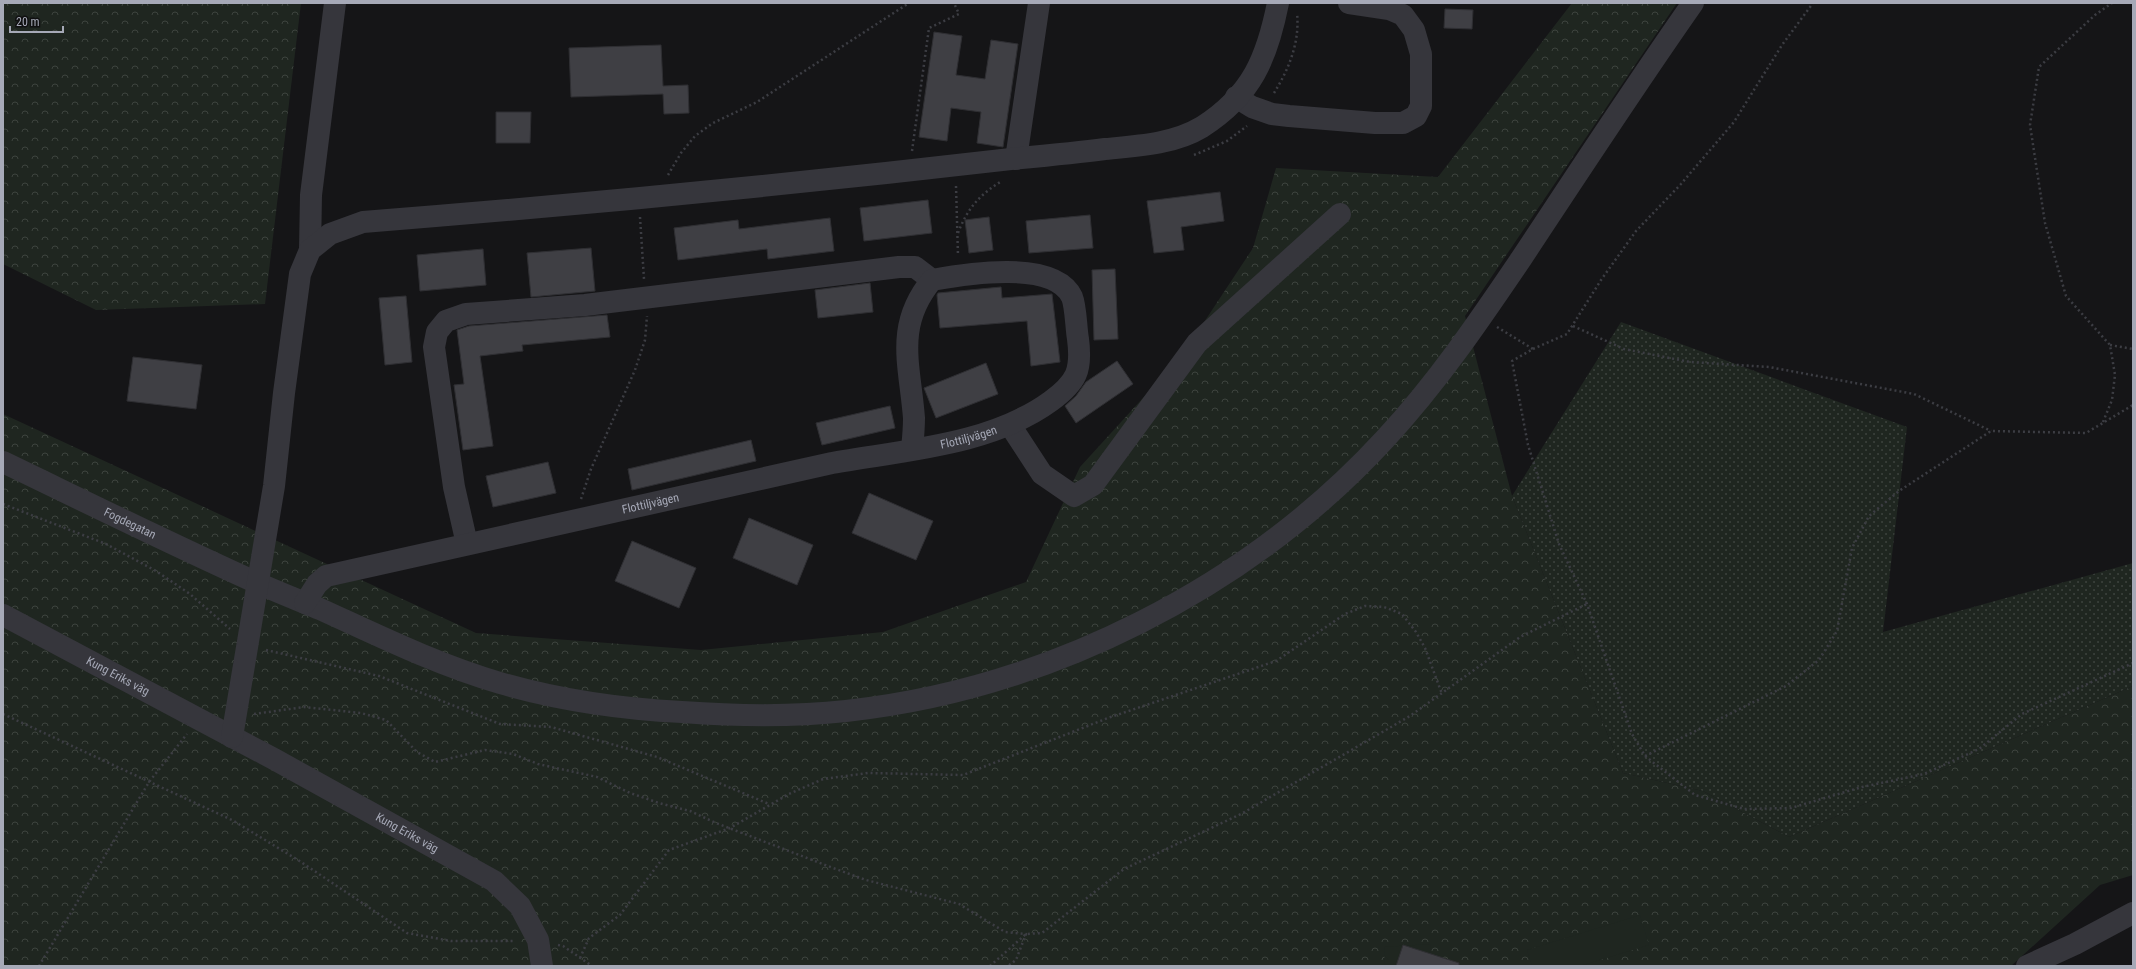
<svg xmlns="http://www.w3.org/2000/svg" width="2136" height="969" viewBox="0 0 2136 969" font-family="'Roboto Condensed',sans-serif">
<style>
.green{fill:url(#green-dots)}
.forest{fill:url(#forest-crowns)}
.pitch{fill:#1f2620}
.building{fill:#3f3f44;stroke:#2f2f33}
.lines{fill:none;stroke-linecap:round;stroke-linejoin:round}
.path{stroke:#3c3d43;stroke-width:2.5;stroke-dasharray:2 3;stroke-linecap:butt}
.minor{stroke:#36363c;stroke-width:22}
.labels{text-anchor:middle;dominant-baseline:central;stroke-width:4;stroke-linejoin:round;paint-order:stroke}
.street-label{font-size:12px;fill:#a6a9b7;stroke:#101011}
</style>
<defs>
<pattern id="green-dots" width="8" height="8" patternUnits="userSpaceOnUse"><rect width="8" height="8" fill="#1f2620"/><path d="M2 2h.1M6 6h.1" fill="none" stroke="#3d433e" stroke-width="1.8" stroke-linecap="round"/></pattern>
<pattern id="forest-crowns" width="20" height="18" patternUnits="userSpaceOnUse"><rect width="20" height="18" fill="#1f2620"/><path d="M2 6a3 3 0 1 1 6 0M12 15a3 3 0 1 1 6 0" fill="none" stroke="#3d433e"/></pattern>
</defs>
<rect width="100%" height="100%" fill="#151517"/>
<polygon class="green" points="1621,322 1907,427 1883,632 2133,563 2133,686 1789,837 1703,791 1623,773 1512,496"/>
<g class="forest">
<polygon points="3,3 301,3 265,304 96,310 3,264"/>
<polygon points="1572,3 1677,3 1465,316 1512,496 1623,773 1703,791 1789,837 2133,686 2133,875 2100,885 2011,966 3,966 3,414 476,633 701,650 883,632 1026,582 1080,467 1183,354 1253,248 1276,168 1438,177"/>
</g>
<g class="pitch">
<polygon points="1640,915 1649,945 1580,966 1532,966 1527,950"/>
<polygon points="1430,944 1431,966 1385,966 1384,947"/>
</g>
<g class="building">
<polygon points="1445,9 1473,10 1472,29 1444,28"/>
<polygon points="934,32 962,36 956,75 985,79 991,40 1018,44 1003,147 977,143 981,112 951,108 947,141 919,137"/>
<polygon points="661,45 663,86 688,85 689,113 664,114 663,94 571,97 569,48"/>
<polygon points="496,112 531,112 530,143 496,143"/>
<polygon points="1220,192 1224,221 1181,227 1184,250 1154,253 1147,201"/>
<polygon points="928,200 932,233 864,241 860,208"/>
<polygon points="1090,215 1093,248 1029,253 1026,221"/>
<polygon points="989,217 993,250 969,253 965,220"/>
<polygon points="830,218 834,251 768,259 767,249 678,260 674,228 738,220 739,229"/>
<polygon points="591,248 595,291 531,297 527,253"/>
<polygon points="483,249 486,285 420,291 417,255"/>
<polygon points="1115,269 1118,339 1094,340 1092,270"/>
<polygon points="870,283 873,312 818,318 815,290"/>
<polygon points="1001,287 1002,298 1052,294 1060,362 1031,366 1027,321 940,328 937,295 938,293"/>
<polygon points="406,296 412,362 385,365 379,298"/>
<polygon points="607,315 610,337 522,345 523,351 480,356 493,446 463,450 454,385 464,384 457,330 469,326"/>
<polygon points="133,357 202,365 196,409 127,401"/>
<polygon points="1117,361 1133,384 1076,423 1065,406 1076,396 1086,382"/>
<polygon points="986,363 998,394 936,418 924,388"/>
<polygon points="890,406 895,428 822,445 816,423"/>
<polygon points="751,440 756,461 632,490 628,469"/>
<polygon points="548,462 556,493 493,507 486,476"/>
<polygon points="869,493 933,521 916,560 852,533"/>
<polygon points="749,518 813,545 797,585 733,558"/>
<polygon points="632,541 696,568 679,608 615,581"/>
<polygon points="1403,945 1459,963 1459,966 1396,966"/>
</g>
<g class="lines">
<g class="path">
<path d="M 1274,93 C 1289,69 1300,42 1297,13"/>
<polyline points="912,151 929,28 959,14 954,3"/>
<polyline points="1194,155 1227,141 1247,126"/>
<polyline points="668,175 681,153 695,136 713,123 757,102 909,3"/>
<polyline points="956,186 958,256"/>
<polyline points="640,217 644,279"/>
<path d="M 958,233 C 967,209 980,194 1002,181"/>
<polyline points="1573,326 1624,349 1690,362 1769,367 1914,394 1991,431"/>
<polyline points="1497,327 1533,349 1512,361 1528,445 1559,544 1587,604 1632,734 1645,756 1695,795 1744,809 1791,808 1862,787 1924,774 1979,749 2022,714 2133,663"/>
<polyline points="2110,345 2133,349"/>
<polyline points="1533,349 1567,334 1601,280 1636,231 1681,184 1734,122 1782,45 1813,3"/>
<polyline points="2103,422 2112,400 2115,375 2110,345 2066,296 2045,223 2030,125 2039,67 2095,15 2112,3"/>
<polyline points="581,499 591,469 635,370 645,340 647,316"/>
<polyline points="3,504 106,544 156,571 190,594 230,629"/>
<polyline points="266,650 379,676 500,724 551,727 657,757 769,804"/>
<polyline points="3,714 232,820 298,860 407,933 451,941 515,941"/>
<polyline points="254,714 304,707 361,713 386,720 417,752 435,762 485,750 513,754 538,764 597,777 630,793 659,803 690,811 716,823 833,868 866,880 959,904 1005,932 1026,934 1016,960 1008,966"/>
<polyline points="1645,756 1786,686 1819,660 1837,631 1852,548 1869,516 1899,491 1991,431 2086,433 2133,405"/>
<polyline points="558,945 563,946 592,966"/>
<polyline points="580,958 589,938 620,915 669,850 730,828 789,794 823,779 868,773 963,775 1108,718 1276,661 1345,614 1365,606 1384,607 1402,614 1416,632 1425,648 1442,694"/>
<polyline points="39,966 149,782 187,734"/>
<polyline points="990,966 1026,934 1042,933 1124,869 1241,814 1410,716 1520,637 1587,604"/>
</g>
<g class="minor">
<polyline points="1236,97 1252,107 1272,114 1289,116 1375,123 1403,123 1416,116 1421,106 1421,54 1414,30 1403,15 1389,9 1349,3"/>
<polyline points="1016,159 1039,3"/>
<polyline points="310,250 311,195 335,3"/>
<polyline points="1010,425 1042,474 1074,496 1093,485 1197,343 1340,214"/>
<path id="s1" d="M 3,462 C 86,502 169,543 253,581 C 275,591 298,600 320,609 C 379,636 438,665 500,683 C 559,700 621,709 682,712 C 737,716 792,717 846,711 C 1048,689 1248,588 1385,439 C 1437,383 1479,321 1521,259 C 1578,173 1634,87 1693,3"/>
<polyline points="467,544 454,487 434,347 437,332 446,321 466,314 585,305 899,267 915,267 932,280"/>
<path id="s2" d="M 305,603 L 317,584 L 326,576 L 832,463 C 904,450 991,445 1051,401 C 1077,382 1082,370 1078,339 C 1076,328 1076,307 1072,297 C 1054,259 965,274 932,280 C 894,326 910,365 914,418 C 914,428 913,439 912,449"/>
<path id="s3" d="M 3,615 L 274,759 L 494,881 L 520,906 L 538,940 L 542,966"/>
<path d="M 232,737 L 274,486 L 284,393 L 300,274 L 310,250 L 330,234 L 363,222 C 579,205 795,184 1011,159 C 1042,156 1074,153 1105,149 C 1138,146 1174,144 1202,127 C 1252,95 1267,58 1278,3"/>
<polyline points="2027,966 2075,944 2133,913"/>
</g>
</g>
<g class="labels">
<g class="street-label">
<text stroke="none"><textPath href="#s2" startOffset="692">Flottiljvägen</textPath></text>
<text stroke="none"><textPath href="#s2" startOffset="367">Flottiljvägen</textPath></text>
<text stroke="none"><textPath href="#s1" startOffset="141">Fogdegatan</textPath></text>
<text stroke="none"><textPath href="#s3" startOffset="130">Kung Eriks väg</textPath></text>
<text stroke="none"><textPath href="#s3" startOffset="459">Kung Eriks väg</textPath></text>
</g>
</g>
<rect width="2136" height="969" fill="none" stroke="#a6a9b7" stroke-width="8"/>
<path d="M10 26v6h53v-6" fill="none" stroke="#a6a9b7" stroke-width="2"/>
<text x="16" y="26" font-size="12" fill="#a6a9b7" stroke="#101011" stroke-width="3" paint-order="stroke">20 m</text>
</svg>
